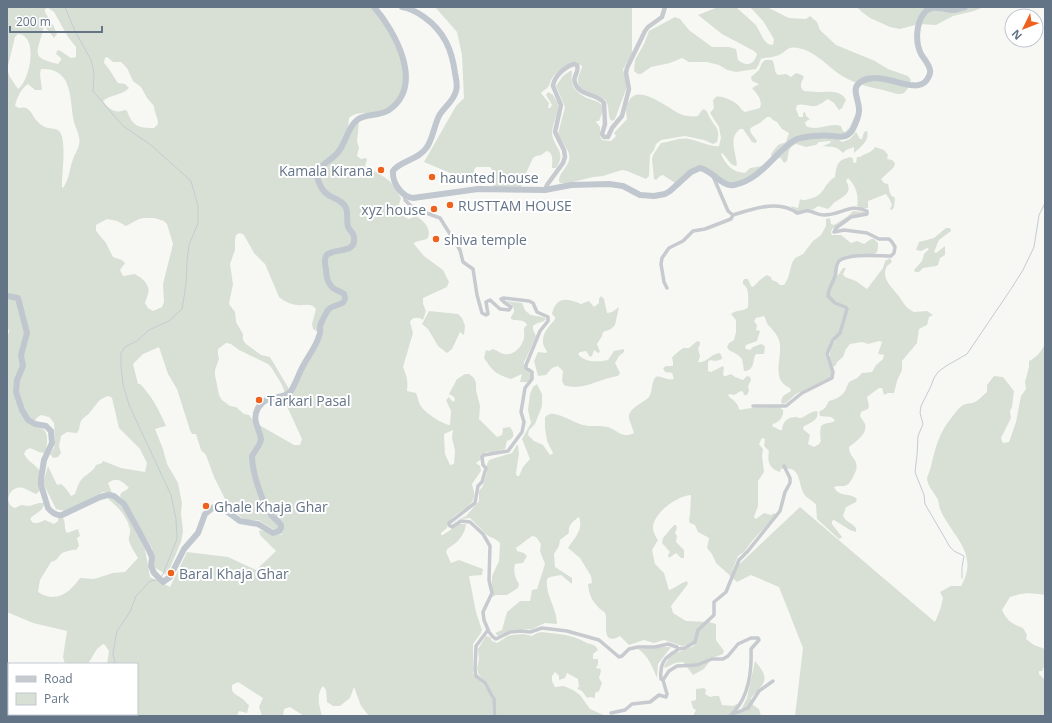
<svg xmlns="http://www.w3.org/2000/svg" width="1052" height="723" viewBox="0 0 1052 723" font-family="'Open Sans',sans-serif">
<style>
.green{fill:#d8e0d5;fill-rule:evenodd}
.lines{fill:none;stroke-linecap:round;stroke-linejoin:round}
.stream{stroke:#c3ccd2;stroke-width:1}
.minor{stroke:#c7cace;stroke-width:3.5}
.tertiary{stroke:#c7cace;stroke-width:4.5}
.trunk{stroke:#c0c7ce;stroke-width:6}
.poi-dot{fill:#ee621e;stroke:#fff;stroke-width:1.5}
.labels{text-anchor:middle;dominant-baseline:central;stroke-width:4;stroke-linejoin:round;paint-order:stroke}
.poi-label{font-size:14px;fill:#647487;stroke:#fff;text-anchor:start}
</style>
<rect width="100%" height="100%" fill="#f7f8f4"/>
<g class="green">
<path d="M 11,7 L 373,7 C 380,17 389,26 395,37 C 403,51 407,72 405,88 C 403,95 389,109 382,111 C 371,116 359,109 349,118 L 347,141 L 356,122 L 359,122 L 357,141 L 359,148 L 357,156 L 361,159 L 366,158 L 367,160 L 365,166 C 376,172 387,177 395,187 C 398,191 398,195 401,198 C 397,212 396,213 409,219 L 416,216 C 424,221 433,230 427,239 L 415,242 L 414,244 L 424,256 L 443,270 L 449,282 L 447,287 L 423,298 L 423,304 L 426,311 L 423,320 C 419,317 414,317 411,320 L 410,322 L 413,333 L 403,367 C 407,377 408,380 407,391 L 416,393 C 418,397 418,402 421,406 C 425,413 442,424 450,425 L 451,411 L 446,400 L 449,397 L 453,402 L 455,400 L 454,397 L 449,394 L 457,379 L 465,374 L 469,374 L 474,378 L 476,383 L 476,390 L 480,406 L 479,419 L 497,437 L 502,435 L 503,428 L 510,427 C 515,434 515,438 507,441 L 505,449 L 495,452 L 486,452 L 480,460 L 476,463 L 480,466 L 481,471 L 472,484 C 473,488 475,493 474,497 C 472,510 448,513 447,528 L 441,533 L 441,535 L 443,535 L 459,524 L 466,524 C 465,533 460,540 453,545 C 449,548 448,547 446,552 L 451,563 L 459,560 L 483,569 L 482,575 L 469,576 L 476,612 L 482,630 L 481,633 L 473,644 L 473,673 L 477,679 L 484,685 L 492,698 L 493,702 L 494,716 L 369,716 L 361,706 L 354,687 L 350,698 L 340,706 L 333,706 L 327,702 L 326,690 L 323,686 C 316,694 319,706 322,716 L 304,716 L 290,707 L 284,709 L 283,716 L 262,716 L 259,707 L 263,698 L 238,682 L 232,685 C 231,694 235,693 241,698 C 244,699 246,703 249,705 L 247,713 L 239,711 L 237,716 L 72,716 L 73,714 L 137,714 L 137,664 L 107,664 L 109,651 L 105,645 L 103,644 L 97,649 L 88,664 L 65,664 L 63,657 L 67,631 L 33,623 L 7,612 L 7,339 L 9,331 L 7,326 L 7,8 ZM 48,8 L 54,12 L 68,37 L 76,47 L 76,57 L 71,58 L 59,50 L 57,51 L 56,54 L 61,58 L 61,60 L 58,64 C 29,57 38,53 43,29 L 45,27 L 54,38 L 57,34 L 54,27 L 45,12 L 45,9 ZM 18,34 C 39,35 30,81 18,89 L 10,77 L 7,70 L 15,37 ZM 107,57 L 113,62 L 121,62 L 127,68 L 133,81 L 141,87 L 147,98 L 154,106 C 154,112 158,118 158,124 L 154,128 C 139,128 133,127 127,111 L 125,110 C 116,114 108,109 103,101 C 109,95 123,95 129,88 L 125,84 L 118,83 C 113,76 110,69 104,63 L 105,58 ZM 41,69 C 74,68 69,99 74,122 C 76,130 81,136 79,145 C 78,150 74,155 73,159 C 69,170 70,177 63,188 L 62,187 L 62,184 C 62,172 67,139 59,131 C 54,126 47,132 37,121 C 31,114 30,105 19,108 L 15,106 C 17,97 21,89 28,84 L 35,90 L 42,90 L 40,74 ZM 144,218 L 154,218 L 164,221 L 167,224 L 173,244 L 163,284 L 164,302 L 162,307 L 153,311 L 148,308 L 145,303 C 146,300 147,297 148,294 C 151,285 142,278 135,274 L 123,276 L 120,270 L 125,263 L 122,260 L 113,257 L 106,243 L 96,231 L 96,225 L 107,219 L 117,221 L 126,226 L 139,219 ZM 240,233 L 244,235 L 254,253 L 265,264 L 279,297 C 284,301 291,305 298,305 C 306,306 310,302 316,309 L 312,324 L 313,329 L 318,332 L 315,343 L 289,389 L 270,357 L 261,355 L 246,344 L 243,340 L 243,334 L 236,322 L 235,312 L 229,304 L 233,284 L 230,264 L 235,250 L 235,240 L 236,235 ZM 226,343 L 231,344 L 239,350 L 268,364 L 271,367 L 281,383 L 284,390 L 285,402 L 302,439 L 300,445 L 294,445 L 254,422 L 249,415 L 244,414 L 236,407 L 230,406 L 222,400 L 219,395 L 215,375 L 215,370 L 219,359 L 218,355 L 218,349 ZM 159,347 L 168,374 L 177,389 L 190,430 L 192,434 L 196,434 L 201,450 L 206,455 L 214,477 L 225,499 L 228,500 L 227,505 L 242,518 L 248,520 L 258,520 L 283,535 L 259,530 L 260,535 L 276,551 L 256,570 L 228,557 L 187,552 L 170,587 L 150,577 L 145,549 L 121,503 L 113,498 L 108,499 C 118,507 127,516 130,529 C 131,533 128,537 129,541 C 131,547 135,553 138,558 L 125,572 L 113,573 L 94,579 L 80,578 C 72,589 62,600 47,596 C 43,595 41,594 38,592 L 40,580 L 51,562 L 56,560 L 62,553 C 67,552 71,549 76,550 L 79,546 L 77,538 L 80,536 L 78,529 L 67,533 C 63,528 67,522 62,517 L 58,516 L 58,521 L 54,524 L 45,520 L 38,523 L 33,523 L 30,519 C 34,513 44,512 44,503 L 39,503 L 29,506 L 21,505 L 15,508 C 5,505 7,491 17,488 C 23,486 30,492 36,494 L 40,491 L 38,482 L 40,472 C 37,465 29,463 24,454 L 26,450 L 30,448 L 39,452 L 44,453 C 48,448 48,435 45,431 C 43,428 38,428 35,427 C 34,420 36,418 41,415 L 49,417 L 54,423 L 55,442 L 54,448 L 50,454 L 53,458 L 58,457 L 61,453 L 59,446 L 61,436 L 67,432 L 77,433 C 80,429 79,426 81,421 C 83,417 88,416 90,412 C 98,404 97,399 109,396 L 112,398 L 119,428 L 140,449 L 147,463 L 145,472 L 121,468 L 103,461 L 102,463 L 96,465 C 93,472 86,474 82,479 C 78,483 77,489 75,494 L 71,496 C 68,491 66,488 61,484 L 57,485 L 48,466 L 43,483 L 56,509 L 65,511 L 103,492 L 112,493 L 108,483 C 117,477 121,480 129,488 L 121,493 L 120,496 L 152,548 L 154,567 L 167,575 L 181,542 L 183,531 L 181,513 L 182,503 L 178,483 L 167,464 L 163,449 L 155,429 L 166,426 C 159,410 152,396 140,384 L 138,384 L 133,364 L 143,354 ZM 453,430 L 452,438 L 455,450 L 454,464 L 450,465 L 445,454 L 444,434 Z"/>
<path d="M 435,7 L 632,7 L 632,54 L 623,69 L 627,87 L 615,119 L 612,121 L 610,119 C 608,114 609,105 606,101 C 600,93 578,94 578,81 C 577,76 582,71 582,66 L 576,62 C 567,66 558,70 552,78 C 550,81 550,85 548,87 C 546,90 543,90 541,93 L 549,103 L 548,108 L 550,108 L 552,105 L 546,95 L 548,92 L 553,95 L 558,103 C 559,113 553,122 552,132 C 552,147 568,151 556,168 L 552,168 C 552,162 554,153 547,151 L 541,155 L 536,156 L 533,158 L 523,180 L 521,187 L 494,187 L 488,179 L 488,175 L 492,170 L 490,167 L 476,167 L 474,170 L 475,174 L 474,177 L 467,178 L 466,173 L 455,175 L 424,162 L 456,106 L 464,98 L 462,55 L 457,32 Z"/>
<path d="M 718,7 L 737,8 L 756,25 L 764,40 L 768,44 L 773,45 L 774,39 L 763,21 L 750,7 L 767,7 L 789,18 L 806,19 L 810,16 L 817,22 L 820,30 L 836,45 L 875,61 L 888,69 L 908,76 L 911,80 C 905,100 899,94 883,90 C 868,87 853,83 839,74 C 826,65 815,51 798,48 C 786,45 785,54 776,56 C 771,58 766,57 761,59 L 758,66 L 756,69 L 736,72 L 727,70 L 719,65 L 707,62 L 689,62 L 682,58 L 670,63 L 651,67 L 641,74 L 638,74 L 634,71 L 635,60 L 644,44 L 649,31 L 675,17 L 680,19 L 689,30 L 712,47 L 729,47 L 736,49 L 738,60 C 746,67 754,65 757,54 L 754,51 L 722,34 L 698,15 Z"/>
<polygon points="857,7 984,7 974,11 953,16 936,25 919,24 900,29 890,27 870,18 862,12"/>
<path d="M 765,60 L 772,60 C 776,65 773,71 778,75 L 786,74 L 791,77 L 796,73 L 802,75 L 804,77 C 801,82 799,87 804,91 C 809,91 812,92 817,92 C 826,92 841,89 846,100 L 842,108 L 839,110 L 834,103 L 828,99 C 824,101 820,105 816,106 C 810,107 803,103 797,105 L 796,109 L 799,117 L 803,117 L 803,113 L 805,112 L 806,116 L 810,119 L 805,122 L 806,126 C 818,132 829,122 841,126 L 843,131 L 845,132 L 850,127 L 856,113 L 852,130 L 838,139 L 842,142 L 850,139 L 856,132 L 860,139 L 862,139 L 864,132 L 867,131 C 870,140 861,147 854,153 L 854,147 L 846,150 L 843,153 C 835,145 833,148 823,146 L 830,143 L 831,141 L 819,142 L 816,145 L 806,147 L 796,144 C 787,148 789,153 787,161 L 784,163 L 781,158 L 772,158 L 771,154 L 778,145 L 786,142 L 789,133 L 782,129 L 777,122 L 773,120 L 770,117 L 767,117 L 760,123 L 752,127 L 750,129 L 751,133 L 757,141 L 756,143 L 752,142 L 743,129 L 740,129 C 728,138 736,153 737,165 L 735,166 C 729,164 727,157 722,153 L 721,154 C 726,165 732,172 745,173 L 750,168 L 762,166 L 763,169 L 732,185 L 702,167 L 675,183 L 663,175 L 660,176 L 656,180 L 654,179 L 652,159 L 653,155 L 661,143 C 670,142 680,137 689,139 C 696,140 714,148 719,146 L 721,138 L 719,127 L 710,113 L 714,108 L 713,100 L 716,97 C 721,95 734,101 738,105 C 741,108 741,110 745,112 L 760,108 C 763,100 757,94 752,88 L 759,84 L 752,81 L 751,77 L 759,70 L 762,63 Z"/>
<path d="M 570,71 L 572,71 C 572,74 571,78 572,81 C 572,89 582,97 590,99 C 595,101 598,101 602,105 L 602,113 L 599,121 L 596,121 L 596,122 L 600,127 L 600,136 L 602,140 L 611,141 L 616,136 L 614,133 L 627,119 C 626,113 625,106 629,101 C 639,82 670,111 683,115 C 687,116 693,117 698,116 L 702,110 L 704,109 C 708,112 708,114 710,118 C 715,127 721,129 717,142 L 713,144 L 704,140 L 685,136 L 661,140 L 656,144 L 654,150 L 650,155 L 649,176 L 646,179 L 627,171 L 622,170 L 603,176 L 593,177 L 569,183 L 560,183 L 559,181 C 559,171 572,165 569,154 C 567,147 561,141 558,134 L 565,107 L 556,86 L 563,76 Z"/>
<path d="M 875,147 L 884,150 L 888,155 L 887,159 L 892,160 L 895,163 L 894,167 L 881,179 L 884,183 L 888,184 C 890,190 888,194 895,198 L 894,207 L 892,210 L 890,209 L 892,205 L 890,200 L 886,194 L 868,201 L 868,208 L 862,208 L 857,206 C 859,195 856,186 848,178 L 846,181 C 853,192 845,196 835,202 C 832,204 831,207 828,209 L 818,206 L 814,209 L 798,212 L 791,207 L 791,206 L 798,208 L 800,199 C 803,201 806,200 809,199 C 825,196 823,184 835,177 C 837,164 837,160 851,157 L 853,159 L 853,162 L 856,163 L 857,157 L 860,157 C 865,153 872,153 875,147 Z"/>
<path d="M 853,211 L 865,212 L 865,213 L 850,216 L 832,229 L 831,232 L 832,235 L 841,235 L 851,243 L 857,241 L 864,244 L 871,239 L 874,239 L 878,243 C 878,245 878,251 877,252 C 871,260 844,248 835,264 L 836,276 L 839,274 L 843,268 L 846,268 L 843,274 L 845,277 L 856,281 L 867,289 L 883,268 L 885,261 L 890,258 L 892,262 L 887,266 C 881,278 890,285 897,294 C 903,301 905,308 914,312 L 927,311 L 933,315 L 929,317 L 927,325 L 919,329 L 917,343 L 902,361 L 902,370 L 897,381 L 894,393 L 888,393 L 884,395 L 882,388 L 879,388 L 867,397 L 869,406 L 868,409 L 861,412 L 860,416 C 861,419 864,421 865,424 C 868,434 855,442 849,447 C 849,460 863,459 853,477 C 851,480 850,483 847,485 C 843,487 838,485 834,487 C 839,498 850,492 857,499 L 856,502 L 846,507 L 843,516 C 846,522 852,523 856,528 L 856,532 L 850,530 L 834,520 L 832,521 L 832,524 L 842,537 L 841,538 L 839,539 L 817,519 L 816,505 C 813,500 807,499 804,494 C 797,481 802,466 781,469 L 780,472 C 769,469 767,461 769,451 L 764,446 L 765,439 L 762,438 L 759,444 L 763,449 L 762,456 L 764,472 L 758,481 L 758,506 L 754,517 L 756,519 L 764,513 L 771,515 L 774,513 L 776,515 L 753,540 L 744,552 L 738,556 L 732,571 L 800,507 L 935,622 L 940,610 L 943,598 L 940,592 L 951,586 L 961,586 C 980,553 952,537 940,509 C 939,506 939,503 938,500 C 935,493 927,486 927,478 C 928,475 930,470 931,466 C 935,450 938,435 949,421 C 953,416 957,409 963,405 C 967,403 971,404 975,402 C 979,400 983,395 987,392 L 987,385 L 994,376 L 1003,377 L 1014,391 L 1012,407 L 1010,411 L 1011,418 L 1001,438 L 1003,443 L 1009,442 L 1016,422 L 1021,396 L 1026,389 L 1025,382 L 1029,367 L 1029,361 C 1037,357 1041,352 1045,344 L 1045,595 C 1030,593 1025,592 1010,597 L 1002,610 C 1008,622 1011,623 1023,628 L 1027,635 L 1026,639 L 1034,645 L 1045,649 L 1045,665 L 1042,671 L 1039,671 L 1039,674 L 1045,680 L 1045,716 L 795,716 L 803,648 L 779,587 L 751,575 L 737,582 L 716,563 L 712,554 L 707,548 L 709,538 L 698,532 L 695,525 L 690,523 L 689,521 L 690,514 L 691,495 C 677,496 653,513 653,528 C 653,532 656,537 658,540 L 652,550 L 655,564 L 664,573 L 669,590 C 676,588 680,583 687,581 L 688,584 L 671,606 L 673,613 L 686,621 L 709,622 L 716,624 L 716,640 L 724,651 L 723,654 L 712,658 L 704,669 L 693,675 L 683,662 L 675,663 L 665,668 L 664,666 L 671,655 L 694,646 L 695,642 L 688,645 L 682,646 L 664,640 L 654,643 L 644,640 L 629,645 L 620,636 C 599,648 609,618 605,613 C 604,611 601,610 600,609 C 592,601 589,595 588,584 L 592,583 L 591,576 L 580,558 L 568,548 C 574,538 584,530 579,517 C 572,522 568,525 569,533 L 560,540 L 559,546 L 554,554 L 555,567 L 572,578 L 572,584 L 561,575 L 550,577 L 547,579 C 545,595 557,608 557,624 L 545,623 L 532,629 L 511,630 L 498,636 L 495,633 L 502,630 L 507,612 L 520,601 L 530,601 L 532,590 L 537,589 L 545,564 L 540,551 L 541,544 L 536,537 L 532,536 L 516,548 L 517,551 L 524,553 L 527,556 L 523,563 L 515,564 C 513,571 515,578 519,584 L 518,588 L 507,595 L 496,595 L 492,597 L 492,576 L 499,561 L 500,543 L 495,539 L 488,536 L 470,518 L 461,519 L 452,523 L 466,516 L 479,501 L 479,491 L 483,486 L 487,472 L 487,464 L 489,460 L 512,453 L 517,445 L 518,445 L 519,454 L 516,473 L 517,476 L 519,476 L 523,467 L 530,459 L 522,439 L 531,423 L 528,410 L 530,394 L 533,387 L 537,384 L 542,394 L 542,406 L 535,424 L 529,430 L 528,435 L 534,441 L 543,445 L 550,455 L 552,454 L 553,453 L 547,441 L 545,428 L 545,417 C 548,415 550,413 554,414 C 563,415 573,422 583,425 C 591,427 599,425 608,427 C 617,430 622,439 634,433 C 633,428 628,419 629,415 C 630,408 644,402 649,397 C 653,391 651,381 656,377 C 661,375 667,381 674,379 L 672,373 L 665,372 L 663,368 L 666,366 L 673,366 L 673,362 L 672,358 C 674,355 679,351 683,348 L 689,348 L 697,341 L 700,342 L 700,345 L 698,348 L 700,357 L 698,362 C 707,363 712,353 720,353 L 722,357 L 722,359 L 716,361 L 710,360 L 708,362 L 708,371 L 711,372 L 723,366 L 724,368 L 723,374 L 724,376 L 726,376 L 731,374 L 735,377 L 743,380 L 747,376 L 750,377 L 751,380 L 748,386 L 749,391 L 747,395 L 744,395 L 743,392 L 741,391 L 734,395 L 730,394 L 728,395 C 730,399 734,399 736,403 C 739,406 738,408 740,410 C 753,407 766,408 778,406 L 783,410 C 784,417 779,422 773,424 L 772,426 L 780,430 L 782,430 C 783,421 787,417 797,417 C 799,418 800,419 803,417 C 807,415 812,411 817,411 C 820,419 811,423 804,426 L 803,429 L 810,435 L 808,444 L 814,447 L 819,444 L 821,441 C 820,437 820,431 821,426 L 824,424 L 833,422 L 835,420 L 831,417 L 820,416 L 819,412 L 825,408 L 829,401 C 836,399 843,396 846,389 C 847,386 848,384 849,382 L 857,378 L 862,373 L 872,372 L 876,365 L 883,359 L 884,355 L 878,354 L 882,342 L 879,341 L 868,344 L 862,342 L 850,344 L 846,349 L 843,357 L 837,362 L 836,365 L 833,367 C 827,354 830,351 836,339 L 834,338 L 825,354 L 832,373 L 831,377 L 796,394 L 786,403 L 782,404 L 781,401 L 783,396 L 791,391 L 790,388 C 769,379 784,356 779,340 C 777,334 772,329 768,325 C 766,322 766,319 764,316 L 756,318 L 754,321 L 757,325 L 756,330 L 760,331 L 757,341 L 746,345 L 745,348 L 746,349 L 750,350 L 753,347 L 761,344 L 765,346 L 764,354 L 757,354 L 755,355 C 753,362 754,371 744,371 L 742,359 L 738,355 L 729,350 L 727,347 L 729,343 L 734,340 L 736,332 L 736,320 L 731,314 C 737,309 744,312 748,307 C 748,299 750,289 743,284 L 743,281 L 744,279 L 748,279 L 751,286 L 753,287 L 761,279 L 767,275 L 771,277 L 772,280 L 777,282 L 780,285 L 784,285 L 788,278 L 792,263 L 795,258 L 803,254 L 813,241 L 821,235 L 826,226 L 826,219 L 830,218 L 831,224 L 834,225 L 848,216 Z"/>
<polygon points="946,228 950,228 951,231 939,240 934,252 936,253 945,246 945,255 940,258 938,265 936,266 923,268 919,272 915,272 914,270 922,261 924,254 929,249 927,248 921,251 916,250 919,242 934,238"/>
<path d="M 601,296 L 604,299 L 607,313 L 612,312 L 619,307 L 615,325 L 611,329 L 603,332 L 602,336 L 597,344 L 600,352 L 598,353 L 594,350 L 592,356 L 590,357 L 586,351 L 580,352 L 578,354 C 585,363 598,362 608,360 L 614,351 L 624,349 L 624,352 L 619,356 L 615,363 L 620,373 L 618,376 C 600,378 582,392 564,385 L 562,381 L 563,371 L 558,366 L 552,368 L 546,375 L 538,376 L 534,361 L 538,352 L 546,353 L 547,352 C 546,349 543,346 543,343 C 542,332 549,327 555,319 L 555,317 L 552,314 C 556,296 567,298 581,304 L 589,301 L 594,307 L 599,303 L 599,299 Z"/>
<path d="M 506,301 L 522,303 C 524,306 524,310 527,312 C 532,318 540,314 546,319 C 543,323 537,322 533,326 L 533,330 L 536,336 L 528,354 L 524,362 C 524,369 530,371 532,377 L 528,382 L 520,382 L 522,374 L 511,379 C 495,374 493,371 484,358 L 486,350 L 489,351 L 493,349 C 496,350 500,353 504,354 C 512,356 521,348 523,341 C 525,337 524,332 524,328 L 527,325 C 524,318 516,322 511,319 L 511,317 L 514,312 C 514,304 511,305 506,301 Z"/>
<polygon points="429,311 458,314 462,318 465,326 464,335 460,332 452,349 447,353 438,346 428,329 422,324"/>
<polygon points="674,525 676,525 677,528 675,533 677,536 676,542 684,550 684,558 681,558 676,553 669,558 668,555 670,552 662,543 663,538"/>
<path d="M 542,632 C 558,634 570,634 585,642 C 590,645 595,643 598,650 L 593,654 L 593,659 L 598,659 L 598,665 L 596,667 L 598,669 L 600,668 L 601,671 L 599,678 L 602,683 L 599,691 L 595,693 L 595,698 L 590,697 L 587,698 L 582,691 L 578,689 L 577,688 L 579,687 L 578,679 L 567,673 L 565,678 L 559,680 L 559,676 L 555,672 L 552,676 L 552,681 L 555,687 L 564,686 L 573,690 L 580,695 L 590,709 L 606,716 L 497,716 L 496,705 L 494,695 L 485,681 L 479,675 L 477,669 L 479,659 L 478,649 L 486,636 L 490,637 L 492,641 L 497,643 L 508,636 L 512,635 L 523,634 L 532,636 L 537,633 Z"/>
<path d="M 664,647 L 671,647 L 658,664 L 657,678 C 653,668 648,655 638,649 Z"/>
<path d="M 755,661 C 771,680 765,682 751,698 L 753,705 L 759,709 L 761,716 L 735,716 L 736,713 L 741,710 L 747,698 Z"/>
<polygon points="704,688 706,690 705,694 710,697 714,696 719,696 722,705 733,706 739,703 736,709 728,716 693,716 696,710 693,708 691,701 696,700 696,689"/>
</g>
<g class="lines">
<g class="stream">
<polyline points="65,7 75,31 91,60 94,73 93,91 123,126 151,145 191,181 198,206 198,223 189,245 187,261 186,284 182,309 169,321 149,330 137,341 125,347 121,353 121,367 123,384 129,405 171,495 176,519 177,539 163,574 161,577"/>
<polyline points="962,578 962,567 964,556 954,551 950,547 925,504 924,495 915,472 917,455 918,436 923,424 920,413 921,406 931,386 934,378 938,372 946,366 967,354 1011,289 1023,270 1034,247 1039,215 1045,203"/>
<polyline points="115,664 113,653 117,631 130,612 136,596 150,581 157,580"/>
<polyline points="109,716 109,714"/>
</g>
<g class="minor">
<polyline points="713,176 728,211 733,215"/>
<path d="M 405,197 L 405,200 L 411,206 L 421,211 L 440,218 L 460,250 L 463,262 L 473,269 L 477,295 L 482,313 L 486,315 L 488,314 L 486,302 L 490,300 L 500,309 L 509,310 L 511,307 L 504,302 L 501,299 L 503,298 L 529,301 L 533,303 L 537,312 L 548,317 L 548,321 L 540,331 L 526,365 L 526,368 L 532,372 L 532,379 L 525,388 L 521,412 L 524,422 L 522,432 L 508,451 L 484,455 L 482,457 L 483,465 L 486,468 L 482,482 L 478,486 L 475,503 L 449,523 L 449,525 L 452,527 L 461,521 L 470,522 L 483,534 L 490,546 L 489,580 L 492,593 L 483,612 L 484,620 L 489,632 L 493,637 L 496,639 L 510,632 L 521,631 L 530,632 L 542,628 L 567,631 L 599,640 L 619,657 L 622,656 L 629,649 L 638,647 L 655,647 L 668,644 L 677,647 L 678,649 C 676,652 673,652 670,655 C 662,660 660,670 661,679 L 663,680 L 669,671 L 677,666 L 697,665 L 712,659 L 723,659 L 728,656 L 738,644 L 751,638 L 758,638 L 759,640 L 751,649 C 752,673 749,699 730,716"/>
<path d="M 667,288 L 664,282 L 661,264 L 662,258 L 669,248 L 683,241 L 693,231 L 705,229 L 731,219 L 733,215 C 753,209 779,199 797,213 C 801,213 805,210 809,211 C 815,212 818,215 824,215 C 841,215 850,203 867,211 L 867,214 L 851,217 L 836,228 L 834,232 L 844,230 L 867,233 L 879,239 L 889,239 L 892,242 L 895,247 L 894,253 L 891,256 C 879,256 848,253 839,261 C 835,265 837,271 835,276 C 833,283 828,289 828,296 L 835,303 L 845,307 L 847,309 L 840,333 L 833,340 L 827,354 L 833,372 L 832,378 L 802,393 L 786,406 L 753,406"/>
<polyline points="488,630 476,646 475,670 476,676 485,683 494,699 495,716"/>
<polyline points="678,649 685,648 695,642 698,630 714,615 714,602 726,592 739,560 748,551 780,511 785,492 790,483 790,478 784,466"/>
<polyline points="611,713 625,710 632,704 650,702 659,695 666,697 667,694 663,680"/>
<polyline points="733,714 748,708 759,691 773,681"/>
</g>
<path class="tertiary" d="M 545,190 L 547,185 L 563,163 L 565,157 L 564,150 L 555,132 L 561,105 L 553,86 C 554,76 565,67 574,64 L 577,65 C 580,72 572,76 575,83 C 580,97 597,93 604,103 L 605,124 L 602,134 L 604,137 L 608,137 L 612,128 L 622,116 L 629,89 L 626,73 L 627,68 L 645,31 L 648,27 L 662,17 L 665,7"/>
<g class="trunk">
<path d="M 402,7 C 410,8 417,12 424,17 C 444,31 452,50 455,73 C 456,79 458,86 456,91 C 454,101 443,108 439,116 C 434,126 433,138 427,147 C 419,160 399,161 393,171 C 392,183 402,197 413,198 L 478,189 L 545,190 L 571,185 L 609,184 L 623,186 L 640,195 L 654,196 L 665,194 L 670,191 L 691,172 L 700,168 C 712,170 723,188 734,185 C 754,181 766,166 780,152 C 785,148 790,142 797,139 C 805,136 824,135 833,136 C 837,136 841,138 845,136 C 848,136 850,133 852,131 C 855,125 859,117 859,111 C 860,100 849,88 862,81 C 883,70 914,95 926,81 C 929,77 931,74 930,70 C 929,64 924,59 921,54 C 915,42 916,24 924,13 C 932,3 944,10 953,10 C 957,10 961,8 965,7"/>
<path d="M 7,296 L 18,298 L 27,333 L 21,355 L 23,366 L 17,380 L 16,392 L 22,410 L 28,420 L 35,424 L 46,426 L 51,431 L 52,443 L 44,460 L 41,479 L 41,485 L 48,508 C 52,513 56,516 62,515 L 100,497 L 108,495 L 114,496 L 124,504 L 148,548 L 152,557 L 151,566 L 154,573 L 163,582 L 170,577 L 184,549 L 198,533 L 205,514 L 214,507 L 221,507 L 240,521 L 258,524 L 273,533 L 279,531 L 281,528 L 281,525 C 278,521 275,519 272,516 C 262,503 252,472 252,456 L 259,445 L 261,440 C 260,428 251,421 258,408 C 266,393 284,401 291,391 C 296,383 299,373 303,366 C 308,356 316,347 319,336 C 321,333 320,330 320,327 C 321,322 325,315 328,310 C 333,303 349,307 344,294 C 340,291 334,290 331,286 C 327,281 326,274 326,269 C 325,265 324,260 326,256 C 332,247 356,255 354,238 C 354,233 350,231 348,227 C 346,220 349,212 345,206 C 341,200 335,199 330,196 C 322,192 317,181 317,173 C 321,163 333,160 339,151 C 346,142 348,127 357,120 C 365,113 378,117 389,110 C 425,85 395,31 374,7"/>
</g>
</g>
<g class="poi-dot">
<circle cx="381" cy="170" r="4"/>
<circle cx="432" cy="177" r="4"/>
<circle cx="450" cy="205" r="4"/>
<circle cx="434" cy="209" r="4"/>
<circle cx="436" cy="239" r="4"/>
<circle cx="259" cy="400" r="4"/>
<circle cx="206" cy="506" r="4"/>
<circle cx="171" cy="573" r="4"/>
</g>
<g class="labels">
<g class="poi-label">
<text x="373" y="170" text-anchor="end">Kamala Kirana</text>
<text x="440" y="177">haunted house</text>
<text x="458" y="205">RUSTTAM HOUSE</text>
<text x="426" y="209" text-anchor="end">xyz house</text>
<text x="444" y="239">shiva temple</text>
<text x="267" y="400">Tarkari Pasal</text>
<text x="214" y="506">Ghale Khaja Ghar</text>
<text x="179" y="573">Baral Khaja Ghar</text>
</g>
</g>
<rect width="1052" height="723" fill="none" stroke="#647487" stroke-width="16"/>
<rect x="8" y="663" width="130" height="52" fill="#ffffff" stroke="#c1c7cf"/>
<rect x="16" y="676" width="20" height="6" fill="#c7cace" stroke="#c1c7cf"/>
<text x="44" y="683" font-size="12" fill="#647487">Road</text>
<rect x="16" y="693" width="20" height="12" fill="#d8e0d5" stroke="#c1c7cf"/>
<text x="44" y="703" font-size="12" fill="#647487">Park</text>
<g transform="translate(1024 28) rotate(227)"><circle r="19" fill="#ffffff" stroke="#c1c7cf"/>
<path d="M0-3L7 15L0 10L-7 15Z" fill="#ee621e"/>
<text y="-6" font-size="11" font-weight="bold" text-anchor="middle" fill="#647487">N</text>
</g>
<path d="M10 26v6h92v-6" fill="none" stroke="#647487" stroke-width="2"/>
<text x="16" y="26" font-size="12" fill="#647487" stroke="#ffffff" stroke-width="3" paint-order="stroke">200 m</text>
</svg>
